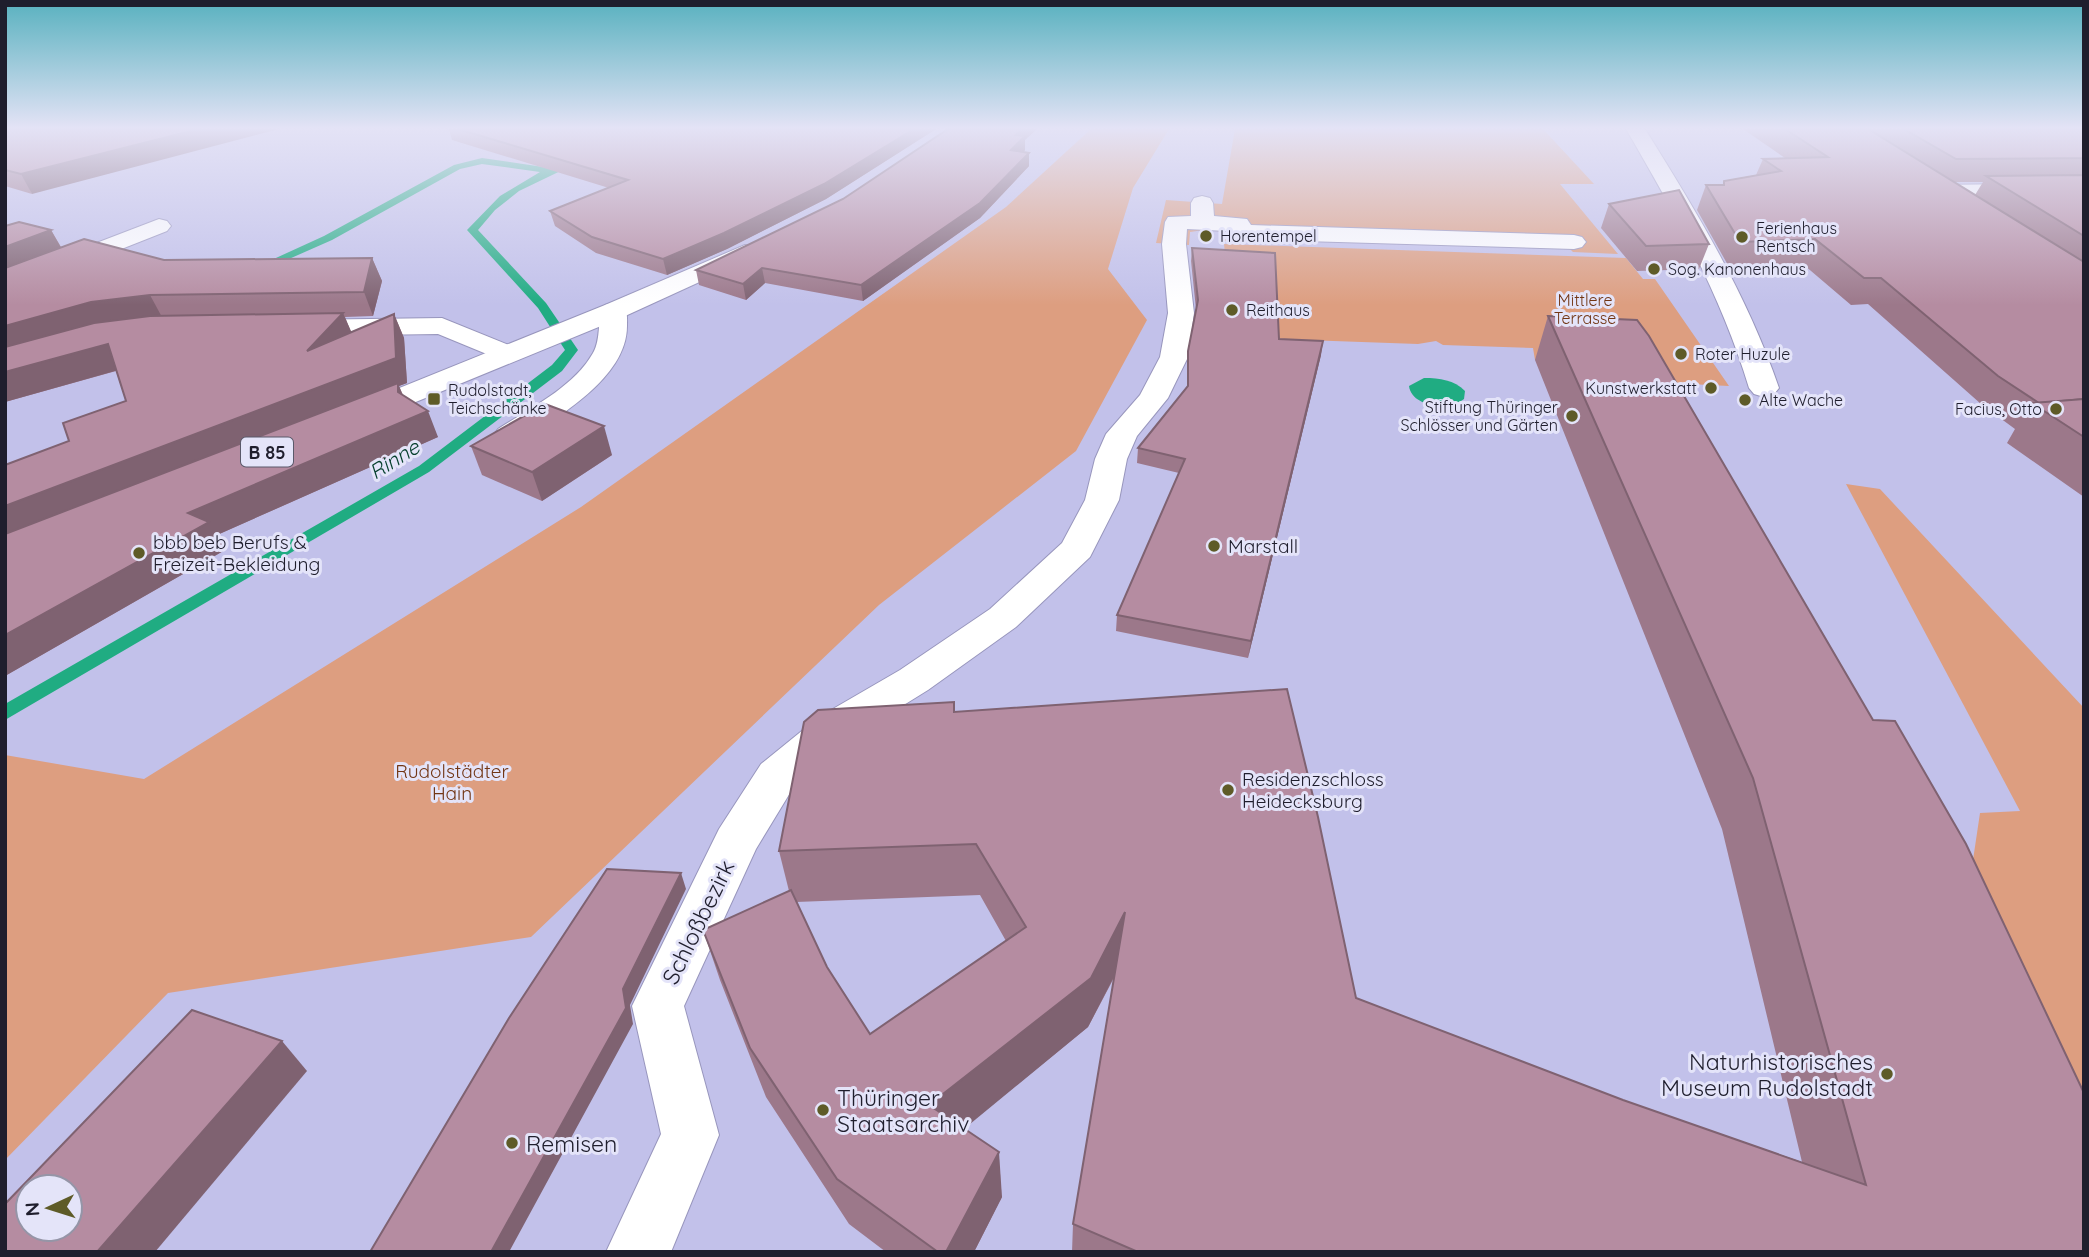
<svg xmlns="http://www.w3.org/2000/svg" width="2089" height="1257" viewBox="0 0 2089 1257" font-family="Quicksand,sans-serif">
<style>
.green{fill:#dd9e80}
.water{fill:#20ac82}
.lines{fill:none;stroke-linecap:round;stroke-linejoin:round}
.stream{fill:#20ac82;fill-rule:evenodd}
.minor-casing{stroke:#9896bd;stroke-width:2}
.major-casing{stroke:#9896bd;stroke-width:2}
.minor{fill:#fff;fill-rule:evenodd}
.major{fill:#fff;fill-rule:evenodd}
.wall{fill:#9c788a;fill-rule:evenodd}
.shaded-wall{fill:#7f6271}
.building{fill:#b58ca1;stroke:#7f6271;stroke-width:2;fill-rule:evenodd}
.poi-dot{fill:#5e5b28;stroke:#e4e4f9;stroke-width:2.5}
.labels{text-anchor:middle;dominant-baseline:central;stroke-width:6;stroke-linejoin:round;paint-order:stroke}
.far-poi-label{font-size:16px;fill:#1f1e2d;stroke:#e4e4f9;text-anchor:start}
.far-park-label{font-size:16px;fill:#723615;stroke:#e4e4f9}
.shield{fill:#e4e4f9;stroke:#5a596a;stroke-width:2}
.shield-label{font-size:18px;font-weight:bold;fill:#1f1e2d}
.poi-label{font-size:19px;fill:#1f1e2d;stroke:#e4e4f9;text-anchor:start}
.park-label{font-size:19px;fill:#723615;stroke:#e4e4f9}
.water-label{font-size:21px;font-style:italic;fill:#053f2d;stroke:#e4e4f9}
.near-street-label{font-size:23px;fill:#1f1e2d;stroke:#e4e4f9}
.near-poi-label{font-size:23px;fill:#1f1e2d;stroke:#e4e4f9;text-anchor:start}
</style>
<rect width="100%" height="100%" fill="#c2c1ea"/>
<g class="green">
<polygon points="1091,129 1169,129 1133,188 1108,269 1147,320 1076,451 879,605 531,937 168,993 5,1160 5,755 144,779 581,507 1006,207"/>
<polygon points="1235,129 1543,129 1594,184 1560,184 1618,254 1573,252 1568,247 1250,236 1250,242 1225,241 1223,233 1211,229 1190,232 1189,245 1156,243 1166,200 1222,204"/>
<polygon points="1224,244 1626,258 1643,279 1655,279 1729,386 1668,383 1535,360 1533,348 1443,345 1436,341 1418,344 1305,340 1277,357 1226,263"/>
<polygon points="1846,484 1880,489 2084,708 2084,1252 1970,880 1980,813 2020,811"/>
</g>
<path class="water" d="M 1424,378 C 1440,378 1454,380 1465,391 L 1464,399 C 1450,410 1412,408 1409,386 Z"/>
<g class="lines">
<polygon class="stream" points="482,158 550,168 570,161 575,164 519,191 495,210 478,230 546,303 578,350 562,371 429,472 5,720 5,704 419,466 552,365 565,350 538,308 467,230 500,196 540,172 482,164 460,169 332,240 264,270 254,268 324,236 454,165"/>
<g class="minor-casing">
<g id="minor">
<path d="M 1626,129 L 1645,129 C 1697,212 1747,295 1779,388 L 1774,394 L 1764,397 L 1754,394 L 1749,388 C 1721,295 1675,213 1626,129 Z"/>
<polygon points="2084,183 2084,196 1936,199 1928,197 1925,192 1928,187 1936,185"/>
<polygon points="1202,196 1210,198 1213,203 1214,216 1247,219 1251,225 1574,235 1582,237 1586,242 1582,247 1574,249 1239,239 1231,237 1227,231 1187,229 1186,244 1194,313 1188,357 1168,398 1137,436 1127,459 1119,500 1090,557 1016,627 928,690 849,739 793,788 756,849 684,1006 719,1135 671,1252 606,1252 661,1134 632,1006 719,829 761,764 819,717 900,670 990,609 1062,543 1085,500 1095,459 1106,434 1140,395 1160,357 1168,313 1162,244 1165,222 1168,217 1191,216 1191,203 1194,198"/>
<polygon points="159,219 167,221 171,226 167,231 5,295 5,278"/>
<path d="M 614,303 L 623,305 C 628,312 627,318 627,326 C 627,378 558,416 520,443 L 509,445 L 498,443 L 493,436 L 498,429 C 529,409 574,387 593,353 C 602,338 596,318 605,305 Z"/>
<polygon points="442,318 516,348 520,354 516,360 506,362 438,334 297,336 287,334 284,328 287,322 297,320"/>
</g>
</g>
<g class="major-casing">
<polygon id="major" points="745,245 754,247 757,252 754,257 623,317 367,422 356,425 345,422 341,416 345,410 605,305"/>
</g>
<use href="#minor" class="minor"/>
<use href="#major" class="major"/>
</g>
<g class="wall">
<polygon points="5,129 32,194 5,186"/>
<polygon points="449,129 936,129 826,199 727,249 667,275 596,253 555,226 550,211 609,188 452,140"/>
<path d="M 1743,129 L 2084,129 L 2084,497 L 2007,443 L 2015,429 L 1981,404 L 1868,304 L 1851,305 L 1804,265 L 1729,267 L 1697,210 L 1706,185 L 1723,185 L 1724,181 L 1756,175 L 1763,159 L 1785,158 ZM 1954,182 L 1983,182 L 1975,195 Z"/>
<polygon points="1025,140 1025,150 1024,152 1029,166 980,218 863,301 765,283 746,300 699,285 696,270 843,199"/>
<polygon points="1609,204 1709,244 1699,269 1637,271 1601,228"/>
<polygon points="5,226 51,230 61,247 164,260 372,258 382,281 373,316 345,317 351,332 394,314 404,338 407,383 399,386 403,395 438,437 217,535 225,550 5,676 5,465 69,441 126,401 116,371 5,402"/>
<polygon points="1192,248 1279,339 1321,355 1248,658 1116,631 1117,615 1179,473 1137,463 1138,448 1187,387 1188,351 1196,309 1191,261"/>
<path d="M 1548,316 L 2084,1252 L 1072,1252 L 1073,1224 L 1115,976 L 1088,1027 L 964,1128 L 1002,1197 L 974,1252 L 886,1252 L 849,1224 L 766,1097 L 720,980 L 703,930 L 789,891 L 779,851 L 955,712 L 1356,998 L 1623,1100 L 1802,1162 L 1722,829 L 1535,360 ZM 980,895 L 1006,941 L 870,1034 L 827,967 L 796,902 Z"/>
<polygon points="471,446 612,455 542,501 482,475"/>
</g>
<g class="shaded-wall">
<polygon points="199,129 279,129 32,194 21,174"/>
<polygon points="914,129 936,129 826,199 727,249 667,275 663,259"/>
<polygon points="1022,129 1037,129 1025,140 1025,150 1011,164 1011,150 1016,135"/>
<polygon points="1029,153 1029,166 980,218 863,301 861,285"/>
<polygon points="51,230 64,253 5,275 5,247"/>
<polygon points="372,258 382,281 373,316 364,292"/>
<polygon points="762,268 765,283 746,300 743,284"/>
<polygon points="150,295 163,319 5,355 5,326 91,302"/>
<polygon points="343,313 354,338 307,351"/>
<polygon points="394,314 404,338 407,383 399,386 408,408 5,541 5,506"/>
<polygon points="1323,341 1321,355 1248,658 1251,641"/>
<polygon points="108,344 122,369 5,402 5,372"/>
<polygon points="428,411 438,437 217,535 225,550 5,676 5,635 188,513"/>
<polygon points="604,426 612,455 542,501 532,472"/>
<polygon points="681,873 686,889 630,1005 633,1024 509,1252 491,1252"/>
<polygon points="1125,912 1121,963 1088,1027 936,1152 929,1105"/>
<polygon points="282,1041 307,1071 155,1252 97,1252"/>
<polygon points="999,1152 1002,1197 974,1252 946,1252"/>
</g>
<g class="building">
<polygon points="5,129 199,129 21,174 5,170"/>
<polygon points="458,129 914,129 824,184 724,233 663,259 592,237 550,211 628,180"/>
<polygon points="948,129 1022,129 1016,135 1025,136 1011,150 1029,153 980,203 861,285 762,268 743,284 696,270 843,199"/>
<polygon points="1785,129 1868,129 2084,262 2084,399 2039,403 1998,376 1881,278 1864,278 1815,239 1740,242 1706,185 1724,185 1724,181 1781,171 1763,159 1828,157"/>
<polygon points="1904,129 2084,129 2084,158 1956,159"/>
<polygon points="2084,175 2084,236 1986,176"/>
<polygon points="1679,190 1709,244 1646,246 1609,204"/>
<polygon points="19,222 51,230 5,247 5,226"/>
<polygon points="84,239 164,260 372,258 364,292 150,295 91,302 5,326 5,268"/>
<polygon points="1192,248 1275,253 1279,339 1323,341 1251,641 1117,615 1185,459 1138,448 1188,386 1188,351 1198,300"/>
<polygon points="343,313 307,351 394,314 396,358 5,506 5,465 69,441 63,423 126,401 108,344 5,372 5,347 94,323 150,316"/>
<polygon points="1548,316 1637,320 1649,336 1873,720 1895,721 1966,844 2084,1093 2084,1252 1138,1252 1073,1224 1125,912 1091,978 929,1105 999,1152 946,1252 938,1252 837,1179 750,1048 703,930 791,890 827,967 870,1034 1026,927 976,844 779,851 804,722 818,710 954,702 954,712 1287,689 1318,817 1356,998 1623,1100 1866,1185 1753,778"/>
<polygon points="398,383 398,392 428,411 188,513 209,522 5,635 5,534"/>
<polygon points="2084,399 2084,437 2032,403"/>
<polygon points="545,404 604,426 532,472 471,446"/>
<polygon points="607,869 681,873 623,989 626,1008 491,1252 370,1252 509,1018"/>
<path d="M 192,1010 L 282,1041 L 97,1252 L 5,1252 L 5,1204 ZM 28,1187 L 70,1187 L 70,1229 L 28,1229 Z"/>
</g>
<linearGradient id="sky" x2="0" y2="1"><stop stop-color="#58b1bf"/><stop offset="0.42" stop-color="#e4e3f6"/><stop offset="1" stop-color="#e4e3f6" stop-opacity="0"/></linearGradient>
<rect width="2089" height="305" fill="url(#sky)"/>
<g class="poi-dot">
<circle cx="1206" cy="236" r="7"/>
<circle cx="1742" cy="237" r="7"/>
<circle cx="1654" cy="269" r="7"/>
<circle cx="1232" cy="310" r="7"/>
<circle cx="1681" cy="354" r="7"/>
<circle cx="1711" cy="388" r="7"/>
<rect x="427" y="392" width="14" height="14" rx="3.5"/>
<circle cx="1745" cy="400" r="7"/>
<circle cx="2056" cy="409" r="7"/>
<circle cx="1572" cy="416" r="7"/>
<circle cx="1214" cy="546" r="7"/>
<circle cx="139" cy="553" r="7"/>
<circle cx="1228" cy="790" r="7"/>
<circle cx="1887" cy="1074" r="7"/>
<circle cx="823" cy="1110" r="7"/>
<circle cx="512" cy="1143" r="7"/>
</g>
<g class="labels">
<g class="far-poi-label">
<text x="1756" y="228">Ferienhaus<tspan x="1756" dy="18">Rentsch</tspan></text>
<text x="1220" y="236">Horentempel</text>
<text x="1668" y="269">Sog. Kanonenhaus</text>
<text x="1246" y="310">Reithaus</text>
<text x="1695" y="354">Roter Huzule</text>
<text x="1697" y="388" text-anchor="end">Kunstwerkstatt</text>
<text x="448" y="390">Rudolstadt,<tspan x="448" dy="18">Teichschänke</tspan></text>
<text x="1759" y="400">Alte Wache</text>
<text x="1558" y="407" text-anchor="end">Stiftung Thüringer<tspan x="1558" dy="18">Schlösser und Gärten</tspan></text>
<text x="2042" y="409" text-anchor="end">Facius, Otto</text>
</g>
<g class="far-park-label">
<text x="1585" y="300">Mittlere<tspan x="1585" dy="18">Terrasse</tspan></text>
</g>
<rect class="shield" x="241" y="437.5" width="52" height="29" rx="5"/>
<g class="shield-label">
<text x="267" y="452">B 85</text>
</g>
<g class="poi-label">
<text x="153" y="542">bbb beb Berufs &amp;<tspan x="153" dy="22">Freizeit-Bekleidung</tspan></text>
<text x="1228" y="546">Marstall</text>
<text x="1242" y="779">Residenzschloss<tspan x="1242" dy="22">Heidecksburg</tspan></text>
</g>
<g class="park-label">
<text x="452" y="771">Rudolstädter<tspan x="452" dy="22">Hain</tspan></text>
</g>
<g class="water-label">
<text transform="translate(394 459) rotate(-32)">Rinne</text>
</g>
<g class="near-street-label">
<text transform="translate(698 922) rotate(-64)">Schloßbezirk</text>
</g>
<g class="near-poi-label">
<text x="1873" y="1061" text-anchor="end">Naturhistorisches<tspan x="1873" dy="26">Museum Rudolstadt</tspan></text>
<text x="837" y="1097">Thüringer<tspan x="837" dy="26">Staatsarchiv</tspan></text>
<text x="526" y="1143">Remisen</text>
</g>
</g>
<rect width="2089" height="1257" fill="none" stroke="#1f1e2d" stroke-width="14"/>
<g transform="translate(49 1208) rotate(266)"><circle r="33" fill="#e4e4f9" stroke="#9595a7" stroke-width="2"/>
<path d="M0-5L12 26L0 18L-12 26Z" fill="#5e5b28"/>
<text y="-10" font-size="19" font-weight="bold" text-anchor="middle" fill="#1f1e2d">N</text>
</g>
</svg>
